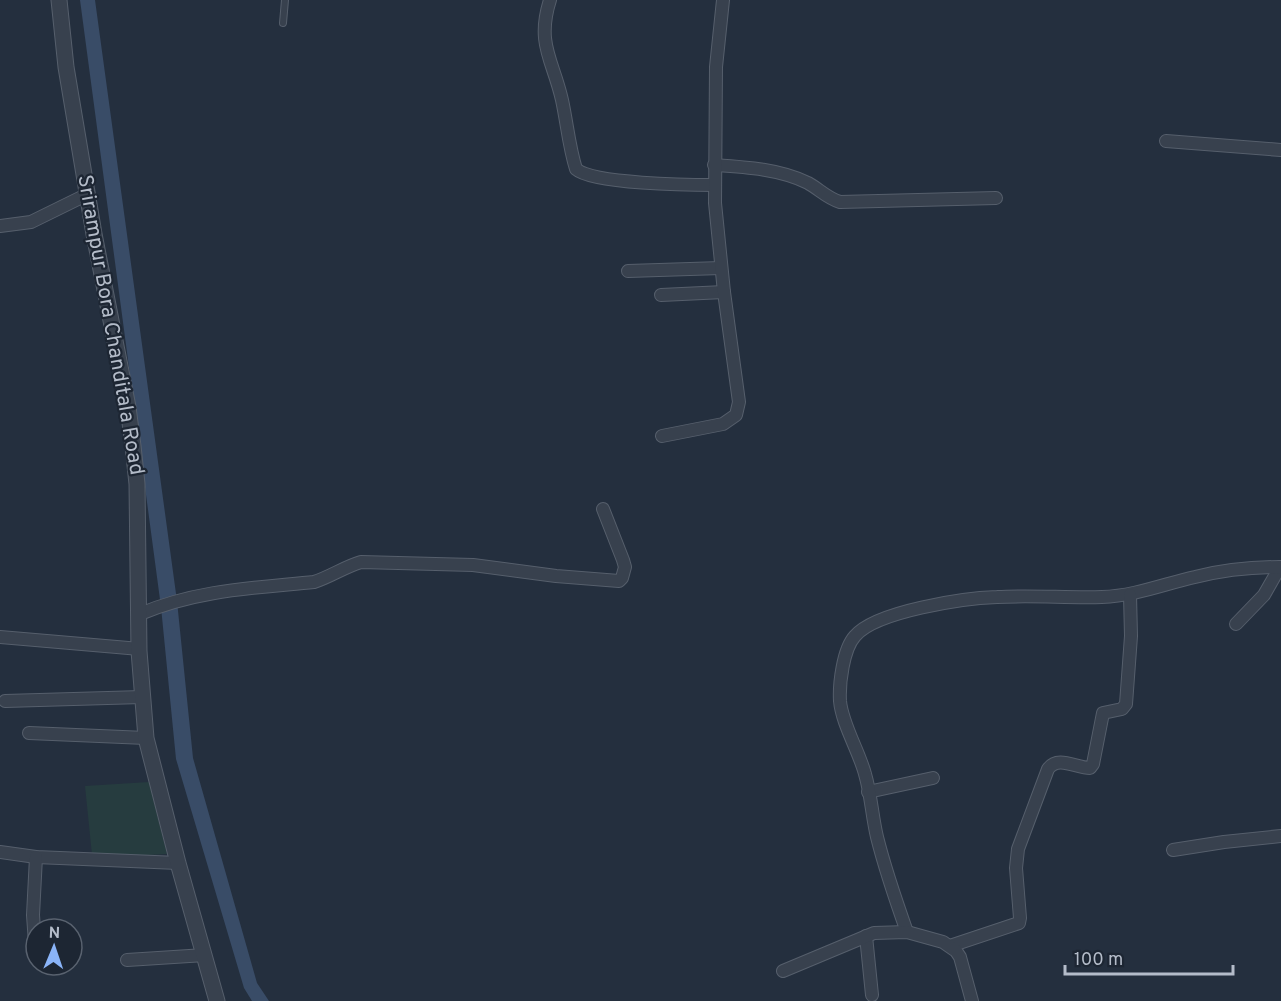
<svg xmlns="http://www.w3.org/2000/svg" width="1281" height="1001" viewBox="0 0 1281 1001" font-family="Overpass,sans-serif">
<style>
.green{fill:#263c3f}
.water{fill:#394c67}
.lines{fill:none;stroke-linecap:round;stroke-linejoin:round}
.service-casing{stroke:#565f6c;stroke-width:8}
.minor-casing{stroke:#565f6c;stroke-width:14}
.tertiary-casing{stroke:#565f6c;stroke-width:17}
.service{stroke:#38414e;stroke-width:6}
.minor{stroke:#38414e;stroke-width:12}
.tertiary{stroke:#38414e;stroke-width:15}
.labels{text-anchor:middle;dominant-baseline:central;stroke-width:4.5;stroke-linejoin:round;paint-order:stroke}
.street-label{font-size:21px;fill:#b4bcc9;stroke:#1d2633}
</style>
<rect width="100%" height="100%" fill="#242f3e"/>
<polygon class="green" points="149,782 167,854 132,856 92,855 85,786"/>
<polygon class="water" points="80,0 95,0 177,601 193,758 257,983 269,1001 252,1001 244,988 176,759 161,607"/>
<g class="lines">
<g class="service-casing">
<polyline id="service" points="283,23 285,0"/>
</g>
<g class="minor-casing">
<g id="minor">
<path d="M 550,0 C 536,44 553,60 562,100 C 567,123 569,147 576,169 C 593,184 689,185 715,185"/>
<polyline points="1166,141 1281,150"/>
<path d="M 714,165 C 745,167 780,169 808,183 C 819,189 827,198 840,202 L 996,198"/>
<polyline points="0,226 31,222 88,194"/>
<polyline points="628,271 721,268"/>
<polyline points="661,295 724,292"/>
<polyline points="662,436 723,424 736,415 739,402 724,292 715,203 716,67 723,0"/>
<path d="M 140,614 C 196,590 254,588 314,582 C 330,577 344,567 361,562 L 473,565 L 556,576 L 619,581 L 622,578 L 625,567 L 623,560 L 603,509"/>
<polyline points="1236,624 1264,595 1280,567"/>
<polyline points="0,637 140,649"/>
<polyline points="5,701 142,697"/>
<polyline points="29,733 146,738"/>
<polyline points="868,792 933,778"/>
<polyline points="1173,850 1224,842 1281,836"/>
<polyline points="0,852 36,857 178,863"/>
<polyline points="36,857 33,915 36,957"/>
<path d="M 907,932 C 896,901 885,869 877,837 C 872,816 871,794 865,774 C 859,751 842,724 840,701 C 839,684 843,649 855,636 C 876,611 965,598 997,597 C 1032,595 1067,598 1102,597 C 1135,596 1164,584 1195,577 C 1223,570 1252,567 1281,567"/>
<polyline points="866,936 872,995"/>
<path d="M 950,946 L 1019,923 L 1020,918 L 1016,868 L 1018,849 L 1048,769 C 1058,755 1076,768 1090,768 L 1093,764 L 1103,713 L 1122,709 L 1126,704 L 1131,636 L 1130,595"/>
<polyline points="127,960 205,955"/>
<polyline points="783,971 874,933 907,932 943,942 956,951 960,957 972,1001"/>
</g>
</g>
<g class="tertiary-casing">
<polyline id="tertiary" points="59,0 66,67 94,234 128,407 133,446 137,484 139,651 146,738 178,863 217,1001"/>
</g>
<use href="#service" class="service"/>
<use href="#minor" class="minor"/>
<use href="#tertiary" class="tertiary"/>
</g>
<g class="labels">
<g class="street-label">
<text transform="translate(110 325) rotate(80)">Srirampur Bora Chanditala Road</text>
</g>
</g>
<g transform="translate(54 947) rotate(2)"><circle r="28" fill="#1d2633" stroke="#59626f" stroke-width="1.5"/>
<path d="M0-4.5L10 22L0 15L-10 22Z" fill="#8ab4f8"/>
<text y="-9" font-size="16" font-weight="bold" text-anchor="middle" fill="#b4bcc9">N</text>
</g>
<path d="M1065 965v9h168v-9" fill="none" stroke="#b4bcc9" stroke-width="3"/>
<text x="1074" y="965" font-size="18" fill="#b4bcc9" stroke="#1d2633" stroke-width="4.5" paint-order="stroke">100 m</text>
</svg>
